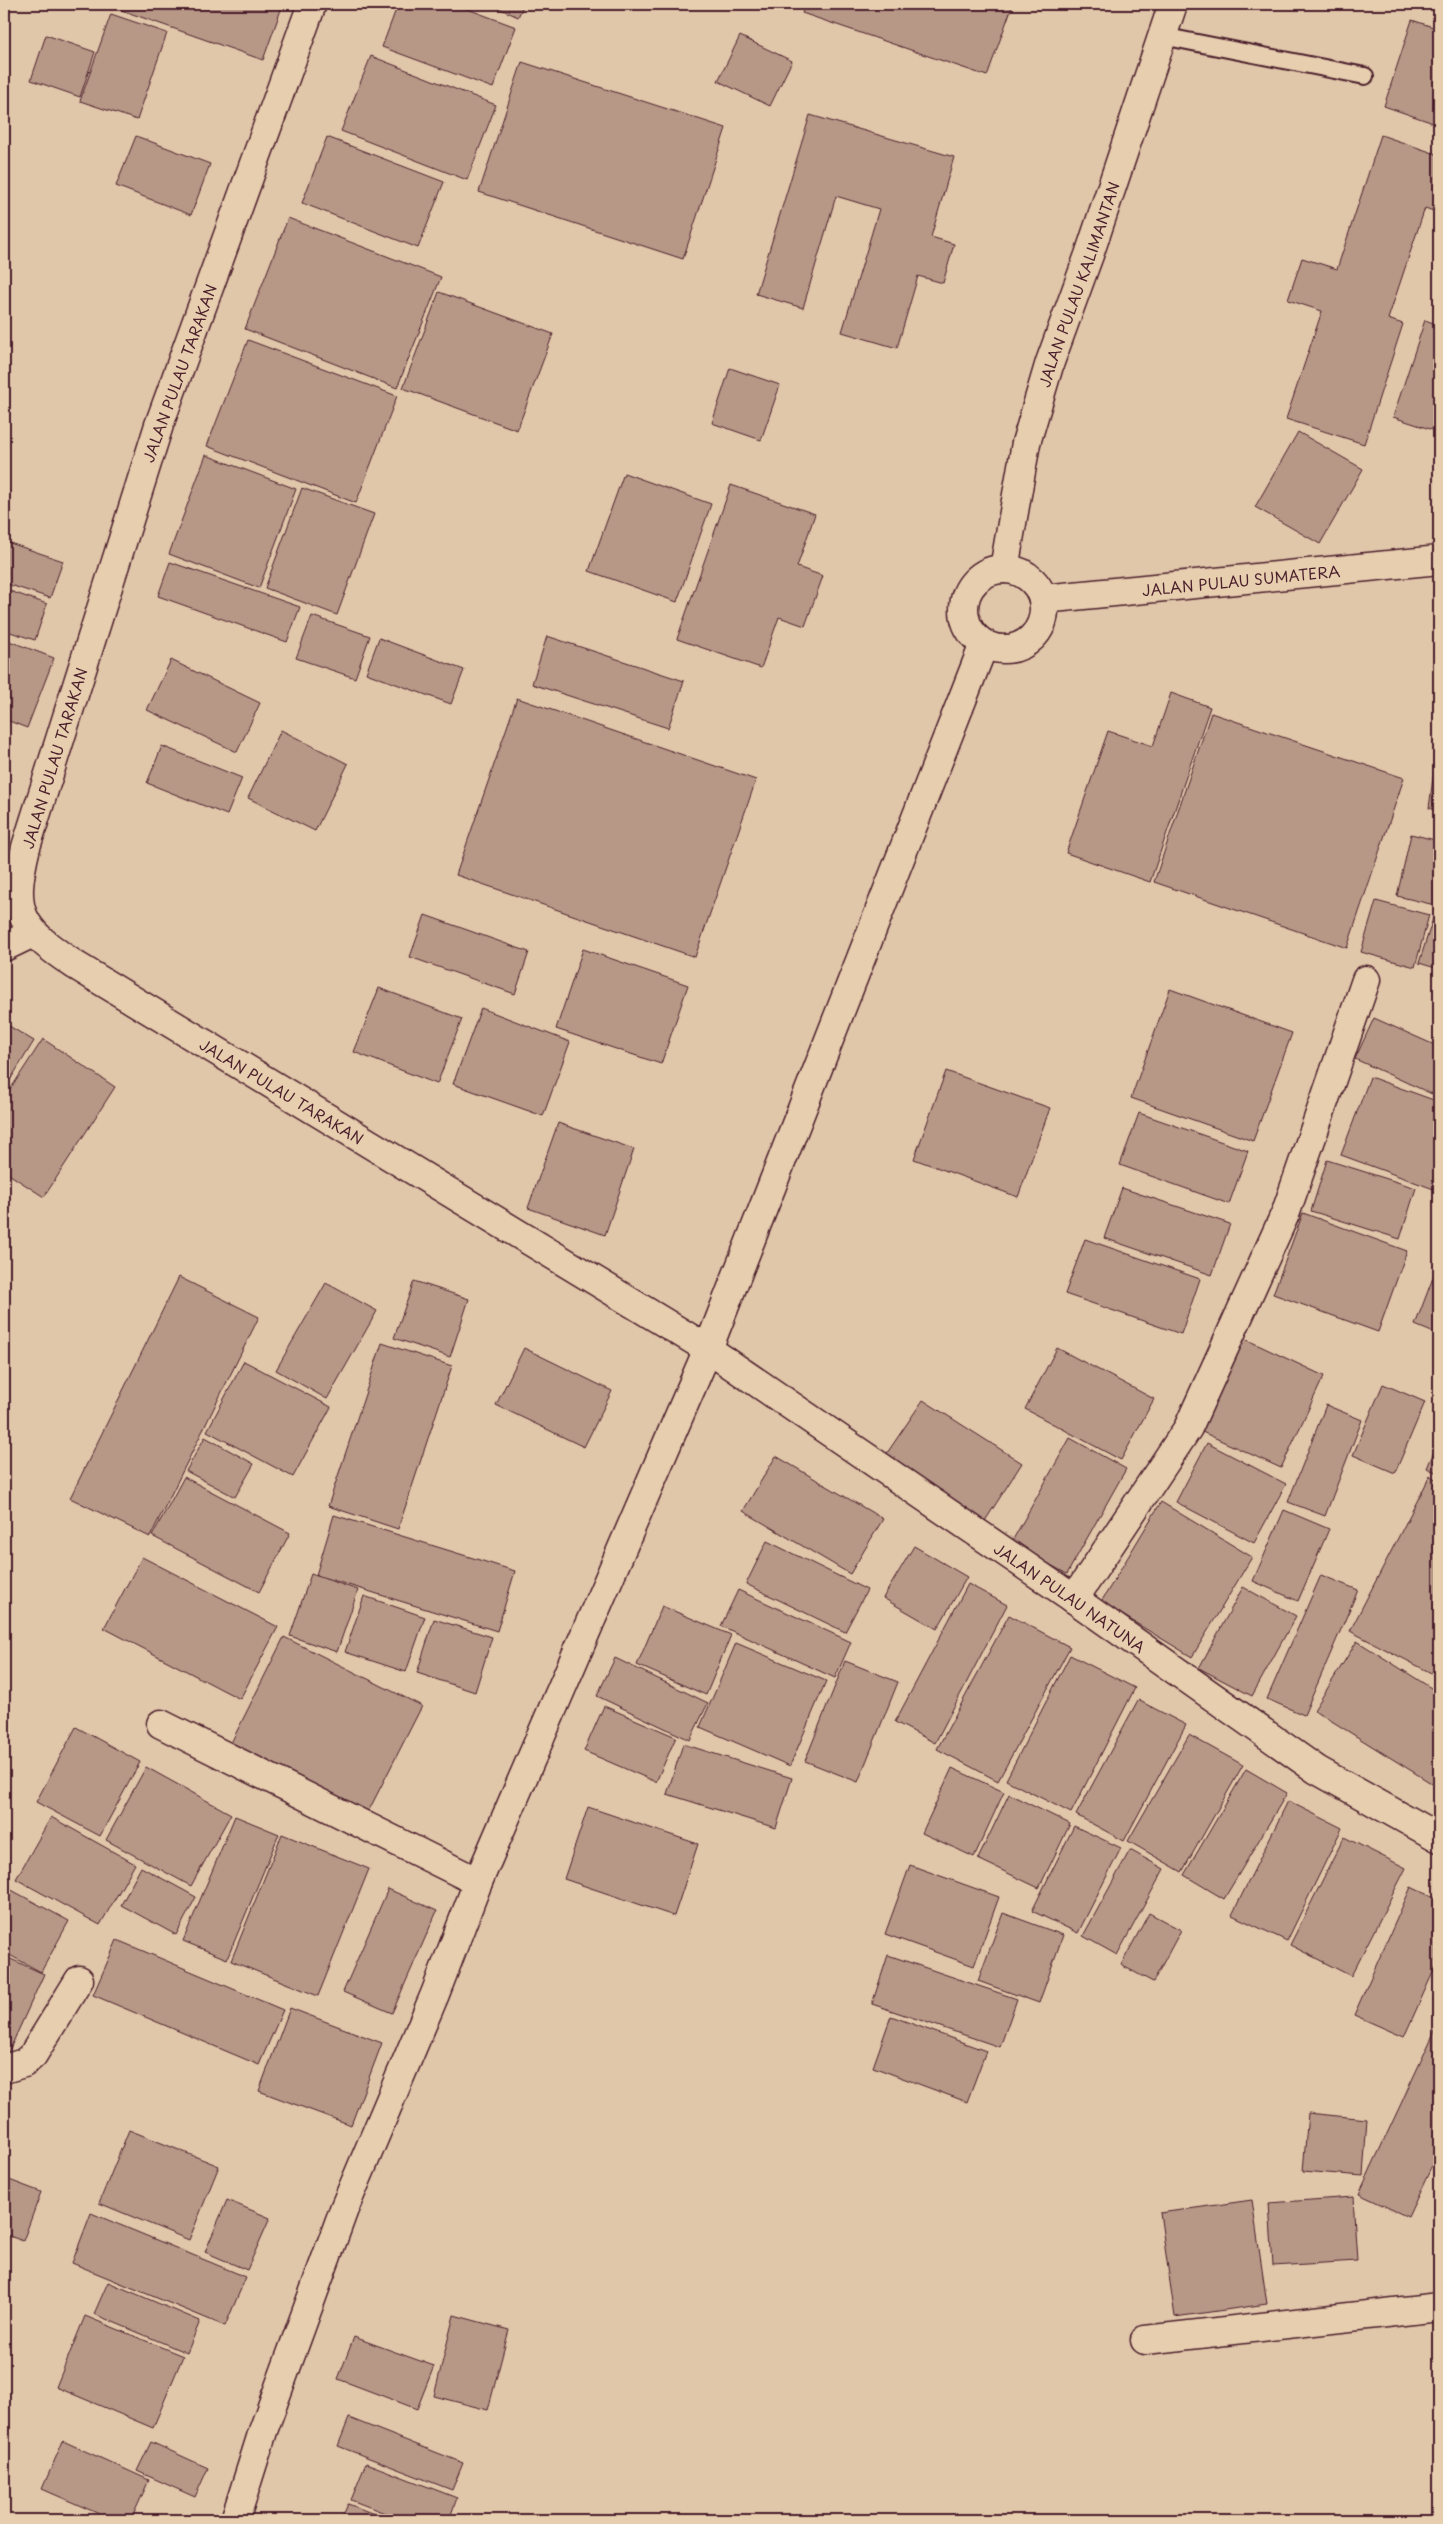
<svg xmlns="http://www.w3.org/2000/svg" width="1443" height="2524" viewBox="0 0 1443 2524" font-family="'Playpen Sans',sans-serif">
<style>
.building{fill:#b79887;stroke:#4a1f2b}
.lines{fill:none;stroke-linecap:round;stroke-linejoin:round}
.lane-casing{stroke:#4a1f2b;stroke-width:20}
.street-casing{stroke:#4a1f2b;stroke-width:31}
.highway-casing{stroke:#4a1f2b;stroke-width:31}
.lane{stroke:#e7ceaf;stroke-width:16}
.street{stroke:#e7ceaf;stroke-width:28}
.highway{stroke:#e7ceaf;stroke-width:28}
.labels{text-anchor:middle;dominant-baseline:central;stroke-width:4.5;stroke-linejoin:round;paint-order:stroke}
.street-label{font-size:15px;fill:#4a1f2b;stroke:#e7ceaf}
</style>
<rect width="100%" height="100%" fill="#e1c7aa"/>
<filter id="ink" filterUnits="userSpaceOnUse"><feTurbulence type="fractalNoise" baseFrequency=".02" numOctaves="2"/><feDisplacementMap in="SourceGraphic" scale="10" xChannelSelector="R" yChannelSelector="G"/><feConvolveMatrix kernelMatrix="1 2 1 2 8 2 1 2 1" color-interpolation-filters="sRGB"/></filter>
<g filter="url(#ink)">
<g class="building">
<polygon points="123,4 283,4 263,60 121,10"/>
<polygon points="398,4 454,4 516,27 493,88 382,47"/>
<polygon points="490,4 524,4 518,17"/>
<polygon points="805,4 1013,4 987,76 802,13"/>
<polygon points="111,14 167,33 137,120 80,101"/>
<polygon points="1412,20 1439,29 1439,125 1384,106"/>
<polygon points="46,35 95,52 80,97 31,80"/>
<polygon points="740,36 792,61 770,106 718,81"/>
<polygon points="371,56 496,105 467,180 341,131"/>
<polygon points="522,62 726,128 683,259 479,192"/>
<polygon points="810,115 954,157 931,237 954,244 943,283 918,276 897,348 842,332 879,209 836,196 803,308 756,294"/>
<polygon points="1381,135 1439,155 1439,213 1425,208 1388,319 1403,324 1364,444 1286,419 1322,311 1288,300 1302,258 1337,269"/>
<polygon points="136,136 210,164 191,215 116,186"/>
<polygon points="327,137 444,182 418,248 302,203"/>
<polygon points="288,218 441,277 397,388 245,329"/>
<polygon points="439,292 553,334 517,430 403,388"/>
<polygon points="1425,320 1439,325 1439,432 1393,417"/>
<polygon points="248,340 397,396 356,503 207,446"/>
<polygon points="730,368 780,385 761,440 712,423"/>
<polygon points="1298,432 1363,469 1320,544 1255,507"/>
<polygon points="206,455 296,489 259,588 169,554"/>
<polygon points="624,473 711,504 677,602 589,571"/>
<polygon points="731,485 815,514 797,567 823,576 805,626 779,617 761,668 677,639"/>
<polygon points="302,488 374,514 337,615 265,588"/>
<polygon points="4,541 63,561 50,598 4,583"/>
<polygon points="170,562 300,607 287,642 158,596"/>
<polygon points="4,589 47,604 35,640 4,630"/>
<polygon points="312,616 370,636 355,678 296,658"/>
<polygon points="547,636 684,681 668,728 532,684"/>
<polygon points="379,638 464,670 451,704 366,673"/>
<polygon points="4,639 54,658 27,728 4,719"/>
<polygon points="171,660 260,703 237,752 147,710"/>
<polygon points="1171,693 1210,707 1150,882 1066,853 1108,731 1153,746"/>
<polygon points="517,698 756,780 695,957 456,875"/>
<polygon points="1211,713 1404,778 1347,948 1154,882"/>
<polygon points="281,730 348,764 315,831 248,798"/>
<polygon points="1439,733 1439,809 1429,808"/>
<polygon points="162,746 242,778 227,815 147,783"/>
<polygon points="1411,834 1439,841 1439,906 1397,896"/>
<polygon points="1376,901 1429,915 1415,967 1361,952"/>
<polygon points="1435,912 1439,914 1439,969 1419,963"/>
<polygon points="425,915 529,952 515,994 410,957"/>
<polygon points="583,949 688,985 661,1064 556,1029"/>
<polygon points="379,988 462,1019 437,1084 354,1052"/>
<polygon points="1170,989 1292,1033 1253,1141 1131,1098"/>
<polygon points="481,1008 570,1042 543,1116 453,1084"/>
<polygon points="1374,1018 1439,1047 1439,1078 1432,1094 1355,1059"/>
<polygon points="4,1023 34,1041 4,1090"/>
<polygon points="43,1039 115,1087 44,1197 4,1171 4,1099"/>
<polygon points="946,1071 1050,1108 1018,1197 914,1159"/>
<polygon points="1370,1077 1439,1102 1439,1191 1341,1155"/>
<polygon points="1139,1113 1248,1151 1229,1204 1120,1165"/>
<polygon points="558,1123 634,1149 605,1235 528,1208"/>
<polygon points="1327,1160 1416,1188 1400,1239 1311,1211"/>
<polygon points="1122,1188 1230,1224 1212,1275 1104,1238"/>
<polygon points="1303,1213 1407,1251 1378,1332 1273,1294"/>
<polygon points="1085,1239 1200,1279 1181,1334 1065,1294"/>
<polygon points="1439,1262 1439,1335 1415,1325"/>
<polygon points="179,1277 259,1317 150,1537 70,1498"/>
<polygon points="414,1281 469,1299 450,1357 394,1338"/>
<polygon points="326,1283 377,1311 327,1399 276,1370"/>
<polygon points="1243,1338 1324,1376 1281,1468 1200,1431"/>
<polygon points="382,1343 452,1366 398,1529 328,1506"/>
<polygon points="524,1348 612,1391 584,1447 496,1405"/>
<polygon points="1057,1348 1154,1399 1121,1460 1025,1409"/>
<polygon points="244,1361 331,1407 293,1477 207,1431"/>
<polygon points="1383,1384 1425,1402 1395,1473 1353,1455"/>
<polygon points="923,1400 1022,1463 983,1524 883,1459"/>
<polygon points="1326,1405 1362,1420 1325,1516 1288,1502"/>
<polygon points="205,1437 254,1464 235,1497 186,1471"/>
<polygon points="1070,1438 1126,1469 1067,1574 1011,1543"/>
<polygon points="1439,1440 1439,1474 1427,1468"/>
<polygon points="1207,1443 1286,1484 1254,1543 1176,1502"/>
<polygon points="776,1456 883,1519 850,1574 743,1511"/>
<polygon points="1430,1476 1439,1481 1439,1677 1350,1631"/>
<polygon points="184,1477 290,1533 259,1592 152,1536"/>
<polygon points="1161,1502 1252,1557 1192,1657 1101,1602"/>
<polygon points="1284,1510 1329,1529 1298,1601 1253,1581"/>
<polygon points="334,1515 515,1571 497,1631 316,1575"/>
<polygon points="767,1541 867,1590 845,1632 746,1584"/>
<polygon points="914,1546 967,1577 937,1629 883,1598"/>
<polygon points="142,1557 278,1627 240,1699 104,1628"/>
<polygon points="311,1574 358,1590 337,1652 290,1636"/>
<polygon points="1321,1575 1358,1590 1304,1715 1267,1699"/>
<polygon points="968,1584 1007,1605 935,1743 895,1722"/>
<polygon points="1243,1587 1296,1616 1252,1696 1199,1668"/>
<polygon points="738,1590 851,1642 835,1678 721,1626"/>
<polygon points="364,1596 425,1617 406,1672 345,1652"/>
<polygon points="662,1606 731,1635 706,1695 637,1665"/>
<polygon points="1009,1615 1070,1647 998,1781 937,1749"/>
<polygon points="434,1619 492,1637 475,1692 417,1673"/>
<polygon points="284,1637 422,1706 367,1814 230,1745"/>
<polygon points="1357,1641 1439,1693 1439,1788 1314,1710"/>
<polygon points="736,1643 826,1681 790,1766 700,1727"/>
<polygon points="1070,1655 1135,1688 1071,1813 1006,1780"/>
<polygon points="615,1658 708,1703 690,1740 597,1696"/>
<polygon points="845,1661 898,1682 858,1782 805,1761"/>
<polygon points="1138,1700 1186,1725 1124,1841 1076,1815"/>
<polygon points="604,1706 676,1737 656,1782 584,1751"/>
<polygon points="76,1727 140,1762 100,1836 36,1802"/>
<polygon points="1189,1735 1243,1765 1182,1872 1128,1841"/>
<polygon points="683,1744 792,1778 776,1828 667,1794"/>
<polygon points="146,1767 231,1814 191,1886 106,1840"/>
<polygon points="952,1768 1004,1792 974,1857 922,1833"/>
<polygon points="1246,1769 1287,1793 1224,1899 1184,1875"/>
<polygon points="1009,1794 1070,1824 1039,1888 978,1859"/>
<polygon points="1288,1801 1342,1828 1287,1941 1232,1915"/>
<polygon points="588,1807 698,1844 674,1916 564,1879"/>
<polygon points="235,1816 279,1834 227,1959 183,1941"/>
<polygon points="51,1817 135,1864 100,1925 16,1879"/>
<polygon points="1074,1826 1121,1848 1078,1933 1032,1911"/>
<polygon points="282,1834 369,1869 318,1996 231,1961"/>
<polygon points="1344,1837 1406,1868 1351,1976 1290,1945"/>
<polygon points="1130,1850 1164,1869 1117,1955 1083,1936"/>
<polygon points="910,1865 999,1897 974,1966 885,1934"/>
<polygon points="141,1867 196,1897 176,1935 121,1905"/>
<polygon points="4,1886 69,1921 41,1972 4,1952"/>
<polygon points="1411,1887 1439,1900 1439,1959 1404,2037 1354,2015"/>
<polygon points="388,1889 437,1911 392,2013 343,1992"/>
<polygon points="1003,1913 1063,1935 1039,2003 978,1981"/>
<polygon points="1149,1913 1181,1930 1153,1982 1121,1965"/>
<polygon points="117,1940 283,2010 259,2065 93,1995"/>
<polygon points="888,1955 1017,1999 1000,2047 872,2004"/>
<polygon points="4,1956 44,1974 4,2062"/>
<polygon points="1439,1985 1439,2003 1433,2001"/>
<polygon points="290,2008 382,2043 351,2125 259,2091"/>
<polygon points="891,2016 986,2051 967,2102 873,2067"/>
<polygon points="1439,2022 1439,2151 1408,2217 1359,2194"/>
<polygon points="1308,2113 1367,2119 1363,2176 1303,2171"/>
<polygon points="129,2130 219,2166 189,2240 99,2203"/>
<polygon points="4,2178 41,2192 23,2241 4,2234"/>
<polygon points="1353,2197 1357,2261 1273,2266 1269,2203"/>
<polygon points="227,2200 270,2218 247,2270 205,2252"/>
<polygon points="1252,2200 1267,2304 1175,2317 1160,2213"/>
<polygon points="91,2213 246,2277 225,2326 72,2263"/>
<polygon points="108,2282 200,2321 187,2353 94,2314"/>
<polygon points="454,2315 509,2330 488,2410 434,2396"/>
<polygon points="85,2316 183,2356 153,2428 56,2387"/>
<polygon points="354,2337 434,2366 417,2409 338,2379"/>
<polygon points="349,2418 463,2463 452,2490 338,2446"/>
<polygon points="63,2441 149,2480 131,2520 113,2520 42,2489"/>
<polygon points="151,2442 208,2468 195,2497 137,2471"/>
<polygon points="366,2463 457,2498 449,2520 403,2520 351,2500"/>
<polygon points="348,2504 390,2520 341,2520"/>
</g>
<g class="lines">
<g class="lane-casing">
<polyline id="lane" points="1162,36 1365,76"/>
</g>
<g class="street-casing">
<g id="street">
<path id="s1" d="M 312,4 L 159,425 L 26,847 C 10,912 19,928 75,965 L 708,1349 L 1074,1599 L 1317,1770 L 1439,1838"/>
<path id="s2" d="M 1004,569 L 1026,443 L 1050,362 L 1089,255 L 1173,4"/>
<polyline points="4,947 33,933"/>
<polyline points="1074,1599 1188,1428 1286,1212 1366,980"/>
<polyline points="161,1724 478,1882"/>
<polyline points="4,2069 24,2063 33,2055 79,1980"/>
<polyline points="1145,2340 1439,2307"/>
</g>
</g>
<g class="highway-casing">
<g id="highway">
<circle cx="1004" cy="609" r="40"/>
<path id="s3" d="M 1043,599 L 1439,560"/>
<polyline points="235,2520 263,2431 344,2209 435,1994 478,1882 708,1349 984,644"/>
</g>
</g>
<use href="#lane" class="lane"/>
<use href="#street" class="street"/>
<use href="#highway" class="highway"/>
</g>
</g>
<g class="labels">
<g class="street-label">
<text stroke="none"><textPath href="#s2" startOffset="295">JALAN PULAU KALIMANTAN</textPath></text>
<text transform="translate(179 373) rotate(-70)">JALAN PULAU TARAKAN</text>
<text stroke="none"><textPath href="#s3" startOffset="199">JALAN PULAU SUMATERA</textPath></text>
<text transform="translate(54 758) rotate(-73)">JALAN PULAU TARAKAN</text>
<text stroke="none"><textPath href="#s1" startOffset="1275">JALAN PULAU TARAKAN</textPath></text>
<text stroke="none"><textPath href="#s1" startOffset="2212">JALAN PULAU NATUNA</textPath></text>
</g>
</g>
<rect width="1443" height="2524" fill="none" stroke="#e7ceaf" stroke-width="20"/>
<rect x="10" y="10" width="1423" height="2504" fill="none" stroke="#4a1f2b" stroke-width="2" filter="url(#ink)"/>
</svg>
